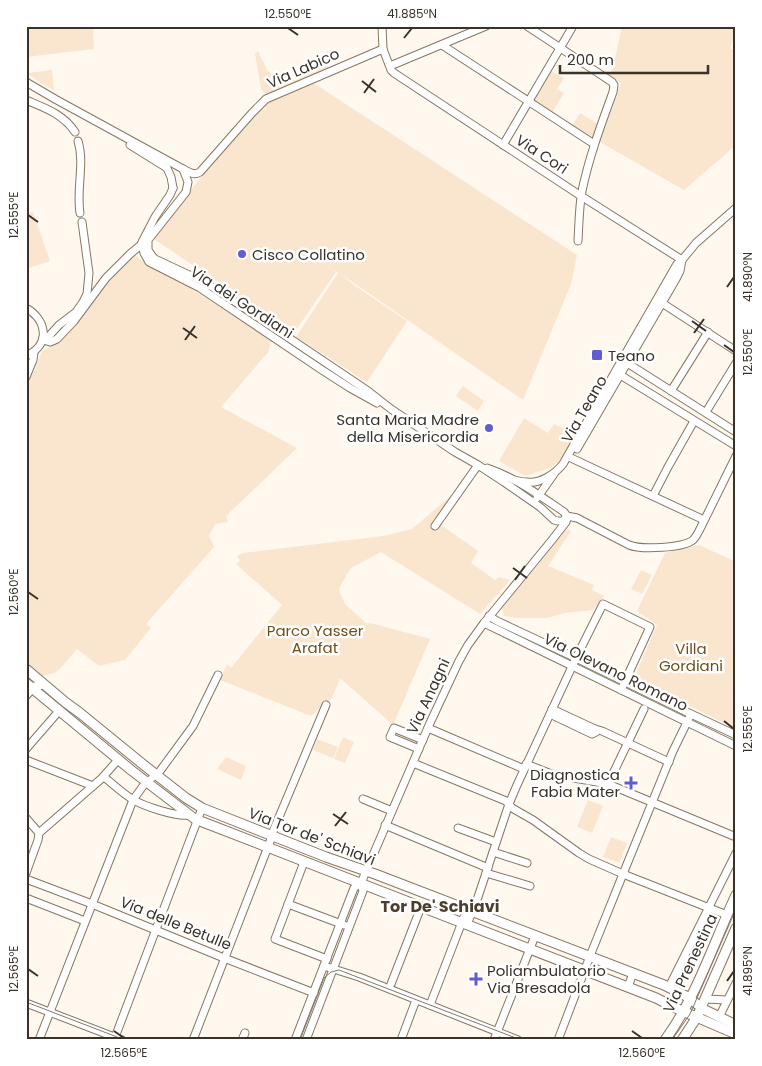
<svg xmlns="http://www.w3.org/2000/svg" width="762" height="1066" viewBox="0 0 762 1066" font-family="Poppins,sans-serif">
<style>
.green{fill:#fae5ce}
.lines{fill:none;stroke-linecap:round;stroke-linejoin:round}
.minor-casing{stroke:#877663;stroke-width:9}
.major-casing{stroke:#877663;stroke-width:11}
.minor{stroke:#fff;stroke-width:7}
.major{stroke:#fff;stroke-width:9}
.tram{stroke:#807970;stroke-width:1}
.ticks{fill:none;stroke:#393229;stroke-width:2}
.poi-dot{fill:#635bd4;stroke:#fff;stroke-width:2}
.labels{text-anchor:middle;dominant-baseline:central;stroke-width:5;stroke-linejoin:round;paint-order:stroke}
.street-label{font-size:15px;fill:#393229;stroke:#fff}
.poi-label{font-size:15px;fill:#393229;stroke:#fff;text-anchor:start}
.park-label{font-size:15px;fill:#724d19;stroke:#fff}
.neighbourhood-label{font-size:16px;font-weight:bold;fill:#4d3e2c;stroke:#fff}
.neatline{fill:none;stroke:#393229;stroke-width:2}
.ticks-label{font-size:12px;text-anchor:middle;fill:#393229}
</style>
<rect width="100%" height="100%" fill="#fff8ef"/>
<g class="green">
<polygon points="26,26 93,26 94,49 26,57"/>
<polygon points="622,26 736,26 736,35 735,35 730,48 736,52 736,89 731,87 736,90 736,136 733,140 736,142 736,145 684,190 600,142 621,83 609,75 613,69"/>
<polygon points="328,50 328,69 266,95 261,89 255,54 258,51 267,70 278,80 296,80 317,70"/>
<polygon points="52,70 54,90 39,82 27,73"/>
<polygon points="551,71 564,78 557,89 564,93 552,113 533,101"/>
<polygon points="312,82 577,255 571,284 523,400 341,274 354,285 407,321 367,382 296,337 338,273 251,213 336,272 296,330 240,297 154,239 200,178 260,108 263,110 266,108 264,105 269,100"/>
<polygon points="580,113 598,124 593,139 572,126"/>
<polygon points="33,212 50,261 26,269 26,214"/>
<path d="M 135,255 L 148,266 L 190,288 L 271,340 L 269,351 L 221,407 L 297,448 L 226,516 L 228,522 L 215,524 L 209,536 L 214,547 L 146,624 L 151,628 L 125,660 L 99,666 L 77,649 L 59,670 L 54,673 L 42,676 L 26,663 L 26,383 L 35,370 L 42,351 C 74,337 84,309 104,284 C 113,273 124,264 135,255 Z"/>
<polygon points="463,386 484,401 478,411 456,396"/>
<polygon points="524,418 548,433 554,424 576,434 561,460 550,468 525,476 499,461"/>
<polygon points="447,499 453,504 440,524 478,551 471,563 495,580 499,577 510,580 480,614 381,552 351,568 339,588 340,593 345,604 366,623 374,624 430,639 393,725 340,678 332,698 311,716 220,680 227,664 231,668 282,605 236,564 240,561 237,556 243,553 383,536 412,529"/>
<polygon points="567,529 571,531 548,566 594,585 592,590 604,596 593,610 565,613 547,618 513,618 513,617 504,616 502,608"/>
<polygon points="699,545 736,562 736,729 634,678 657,625 637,611 665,553"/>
<polygon points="641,570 652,575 642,594 631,589"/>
<polygon points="343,737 354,742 345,763 334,759"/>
<polygon points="317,739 338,747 333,758 313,750"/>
<polygon points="226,757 246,766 241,780 217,769"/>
<polygon points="588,800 603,806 592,833 577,827"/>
<polygon points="611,837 627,843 619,863 603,857"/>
</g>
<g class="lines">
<g class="minor-casing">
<g id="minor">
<path d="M 527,26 L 612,82 L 614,85 L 613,92 C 601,125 589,157 582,191 C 579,207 579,224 578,241"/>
<polyline points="442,45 594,144"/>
<polyline points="383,49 391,70 394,73 581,196 682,260"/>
<polyline points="390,66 486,26"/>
<path d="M 26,82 L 55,99 L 183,169 C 189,172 194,176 200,172 L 252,113 L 266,99 L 383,49 L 382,26"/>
<path d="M 26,100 C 45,108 63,114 75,132"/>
<path d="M 78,141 C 85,164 76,189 80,213"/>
<polyline points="130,145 167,168 171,177 173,188"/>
<polyline points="503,145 573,26"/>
<polyline points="183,169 188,182 186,192 148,240 148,250 152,256 155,259 204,282 222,293 368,391 391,409 455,452 478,465 504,482 540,507 554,520 558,521 563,521 567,516"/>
<polyline points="173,188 170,195 155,217 142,242 144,253 149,262 200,288 322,370 350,388 377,403"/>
<polyline points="662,303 736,351"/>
<path d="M 26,308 C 47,320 51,345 26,356"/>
<polyline points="43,338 49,336 59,325 76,312 83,302 87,294 89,273 82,222"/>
<polyline points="43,340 50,342 57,339 74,321 106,278 130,254 142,244"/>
<polyline points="624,361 736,432"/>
<polyline points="617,373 736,446"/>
<polyline points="26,377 33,360 34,352"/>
<polyline points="671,391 708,332"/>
<polyline points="706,412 736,363"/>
<polyline points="577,449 676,279 680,271 682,260"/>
<polyline points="571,458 704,520"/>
<path d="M 487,468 C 516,478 539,495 564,512 L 567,516 L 577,518 L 629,545 C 641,550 683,548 693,540 C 696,537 698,533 700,529 L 736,456"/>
<path d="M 514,480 C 518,481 522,482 527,482 C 540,484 555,474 563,464 L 615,372 L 677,264 L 682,260 L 696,243 L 736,208"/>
<polyline points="653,496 668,467 694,421"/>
<polyline points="537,498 554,474"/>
<polyline points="435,526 478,465"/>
<polyline points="489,616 497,621 576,658 691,714 736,735"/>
<polyline points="484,623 736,746"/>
<polyline points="26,696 35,686 45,685"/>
<polyline points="550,714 592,734 596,732 595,729 552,709"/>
<polyline points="428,728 524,769"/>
<polyline points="595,729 602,731 669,762"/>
<polyline points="26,749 59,711"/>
<polyline points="419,749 390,737 394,728 423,740"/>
<polyline points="26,760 93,786"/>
<polyline points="413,763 506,801 512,808 533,820 579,853 589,859 623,874 727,915"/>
<polyline points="526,764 549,773 557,775 608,784 736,837"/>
<path d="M 104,777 C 113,784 122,793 132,799 C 143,806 176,817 189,815"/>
<polyline points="608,784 644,709"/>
<polyline points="363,799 392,811"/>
<polyline points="26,818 39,833"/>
<polyline points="385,825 488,868"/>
<polyline points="458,828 496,842"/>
<polyline points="493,852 527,863"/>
<polyline points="304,862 275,939 327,959"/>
<polyline points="26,873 38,840 39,833 101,779 118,760"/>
<polyline points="486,873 530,886"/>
<polyline points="26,879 92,904 219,956 314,993"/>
<polyline points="361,883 430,723 459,661 468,645 484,623 552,540 566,522 567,518"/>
<polyline points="26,898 85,921"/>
<polyline points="288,904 344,925"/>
<polyline points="467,925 470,917 473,912 509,804 517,785 576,658 603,604 650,627 621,690"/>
<polyline points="324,966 359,977 518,1040"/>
<polyline points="391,984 421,907"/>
<polyline points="628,987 633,973"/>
<polyline points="669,987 736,853"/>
<polyline points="705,999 727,1000"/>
<polyline points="26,1003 122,1040"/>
<polyline points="430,1005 467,909"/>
<polyline points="719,1017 736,983"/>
<polyline points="39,1040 133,800 143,786 160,771 193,726 218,675"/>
<polyline points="114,1040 202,808"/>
<polyline points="193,1040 271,839 274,829 326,705"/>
<polyline points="242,1040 245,1033"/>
<polyline points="295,1040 354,888 361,883"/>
<polyline points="306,1040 363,891 361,883"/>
<polyline points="401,1040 416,1000"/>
<polyline points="494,1040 535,936"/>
<polyline points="558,1040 592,951 623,874 673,751 691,714"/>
</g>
</g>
<g class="major-casing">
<g id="major">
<polyline points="26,669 65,702 80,713 145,766 186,798 202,808 326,857 375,874 664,985 686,996 705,1010 736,1025"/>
<polyline points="26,683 131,770 195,819 656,998 680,1010 736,1034"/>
<path d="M 665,1040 C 697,996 713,944 736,895"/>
<polyline points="682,1040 697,1017 736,928"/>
</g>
</g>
<use href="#minor" class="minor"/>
<use href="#major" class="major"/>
<g class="tram">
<polyline points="26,1002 125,1040"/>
<polyline points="300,1040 324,978 331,972 339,970 521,1040"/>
<polyline points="672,1040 690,1014 736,909"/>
</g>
</g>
<path class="ticks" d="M 288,28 L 298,35M 404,38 L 412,28M 362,81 L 376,92M 364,93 L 374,79M 28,215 L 38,222M 727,287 L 734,277M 692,321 L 706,331M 183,328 L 197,338M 694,333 L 704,319M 185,340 L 195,326M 724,345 L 734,352M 513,568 L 527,578M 515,580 L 525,566M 28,592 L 38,599M 724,721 L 734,729M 333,814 L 348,824M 335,826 L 346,812M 28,969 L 38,976M 727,981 L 734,971M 114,1031 L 124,1038M 632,1031 L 642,1038"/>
<g class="poi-dot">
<circle cx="242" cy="254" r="5"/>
<rect x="591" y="349" width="12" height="12" rx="2.5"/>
<circle cx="489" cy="428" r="5"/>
<path d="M628.5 775.5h5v5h5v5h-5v5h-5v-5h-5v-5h5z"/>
<path d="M473.5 971.5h5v5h5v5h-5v5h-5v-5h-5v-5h5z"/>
</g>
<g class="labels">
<g class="street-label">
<text transform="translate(303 68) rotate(-24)">Via Labico</text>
<text transform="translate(542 154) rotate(33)">Via Cori</text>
<text transform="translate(242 302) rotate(33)">Via dei Gordiani</text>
<text transform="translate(584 409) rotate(-60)">Via Teano</text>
<text transform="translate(616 672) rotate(26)">Via Olevano Romano</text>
<text transform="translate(428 696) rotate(-65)">Via Anagni</text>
<text transform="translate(312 836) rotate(21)">Via Tor de' Schiavi</text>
<text transform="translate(176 923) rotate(22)">Via delle Betulle</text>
<text transform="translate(690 963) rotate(-65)">Via Prenestina</text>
</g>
<g class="poi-label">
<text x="252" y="254">Cisco Collatino</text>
<text x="608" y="355">Teano</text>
<text x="479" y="419" text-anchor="end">Santa Maria Madre<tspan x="479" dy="17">della Misericordia</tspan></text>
<text x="620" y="774" text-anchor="end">Diagnostica<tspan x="620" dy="17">Fabia Mater</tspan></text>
<text x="487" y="970">Poliambulatorio<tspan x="487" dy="17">Via Bresadola</tspan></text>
</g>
<g class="park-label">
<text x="315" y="630">Parco Yasser<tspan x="315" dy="17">Arafat</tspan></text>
<text x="691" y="648">Villa<tspan x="691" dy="17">Gordiani</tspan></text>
</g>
<g class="neighbourhood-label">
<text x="440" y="906">Tor De' Schiavi</text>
</g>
</g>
<rect width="762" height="1066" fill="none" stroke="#ffffff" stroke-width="55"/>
<path d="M560 65v8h148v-8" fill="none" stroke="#393229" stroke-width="2.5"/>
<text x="567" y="65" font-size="15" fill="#393229" stroke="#ffffff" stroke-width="4" paint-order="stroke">200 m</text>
<rect x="28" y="28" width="706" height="1010" class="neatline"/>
<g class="ticks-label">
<text x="288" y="18">12.550°E</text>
<text x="412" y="18">41.885°N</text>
<text transform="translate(14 215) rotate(-90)" y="4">12.555°E</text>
<text transform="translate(748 277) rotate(-90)" y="4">41.890°N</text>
<text transform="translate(748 352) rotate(-90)" y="4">12.550°E</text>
<text transform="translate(14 592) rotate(-90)" y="4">12.560°E</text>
<text transform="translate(748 729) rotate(-90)" y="4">12.555°E</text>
<text transform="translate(14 969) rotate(-90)" y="4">12.565°E</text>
<text transform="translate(748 971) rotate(-90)" y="4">41.895°N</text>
<text x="124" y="1057">12.565°E</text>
<text x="642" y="1057">12.560°E</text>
</g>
</svg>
